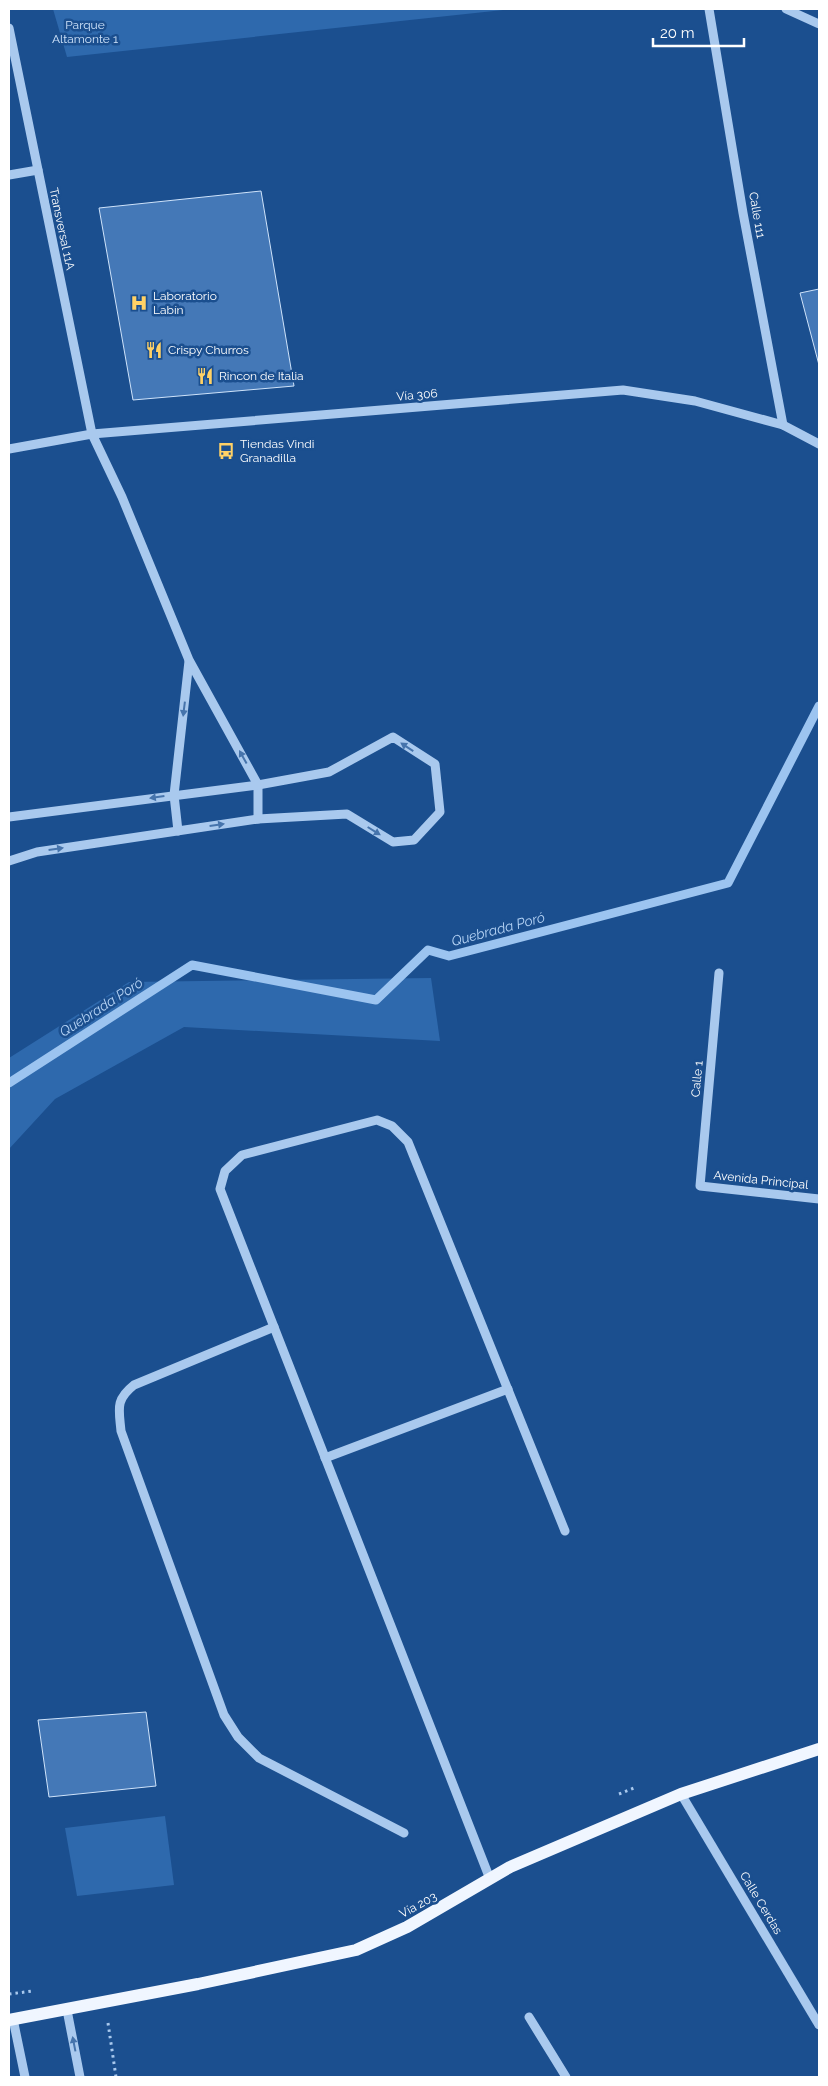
<svg xmlns="http://www.w3.org/2000/svg" width="828" height="2086" viewBox="0 0 828 2086" font-family="Raleway,sans-serif">
<style>
.green{fill:#2e69ad}
.lines{fill:none;stroke-linecap:round;stroke-linejoin:round}
.stream{stroke:#9cc4f0;stroke-width:9}
.building{fill:#4478b7;stroke:#cfe3fa}
.path{stroke:#a9c9ee;stroke-width:3;stroke-dasharray:2.5 4;stroke-linecap:butt}
.minor{stroke:#a9c9ee;stroke-width:9}
.major{stroke:#f0f6ff;stroke-width:12}
.oneway{fill:#4674ac}
.labels{text-anchor:middle;dominant-baseline:central;stroke-width:5;stroke-linejoin:round;paint-order:stroke}
.park-label{font-size:12px;fill:#cfe3fa;stroke:#1b4f8f}
.street-label{font-size:12px;fill:#fff;stroke:#1b4f8f}
.poi-label{font-size:12px;fill:#fff;stroke:#1b4f8f;text-anchor:start}
.water-label{font-size:14px;font-style:italic;fill:#b5d3f5;stroke:#1b4f8f}
</style>
<rect width="100%" height="100%" fill="#1b4f8f"/>
<g class="green">
<polygon points="53,9 513,9 67,57"/>
<polygon points="431,978 440,1041 184,1027 55,1099 9,1149 9,1058 129,982"/>
<polygon points="165,1816 174,1885 77,1896 65,1828"/>
</g>
<g class="lines">
<polyline class="stream" points="9,1083 192,965 376,1000 428,950 449,956 728,883 819,706"/>
</g>
<g class="building">
<polygon points="261,191 294,386 133,400 99,208"/>
<polygon points="819,289 819,365 800,293"/>
<polygon points="146,1712 156,1786 49,1797 38,1720"/>
</g>
<g class="lines">
<g class="path">
<polyline points="619,1794 634,1788"/>
<polyline points="9,1994 33,1991"/>
<polyline points="108,2023 116,2077"/>
</g>
<g class="minor">
<polyline points="709,9 743,213 783,425"/>
<polyline points="786,9 819,24"/>
<polyline points="9,28 92,434 122,497 189,660 258,785 258,819"/>
<polyline points="9,175 38,170"/>
<polyline points="9,449 92,434 623,390 695,401 783,425 819,444"/>
<polyline points="9,817 258,785 329,772 393,737 435,764 440,812 414,840 393,842 347,814 258,819 37,852 9,861"/>
<polyline points="178,831 174,795 189,661"/>
<polyline points="719,973 700,1186 819,1199"/>
<path d="M 274,1327 L 134,1385 C 115,1400 119,1409 121,1431 L 224,1715 L 238,1737 L 259,1758 L 404,1833"/>
<polyline points="325,1458 508,1389"/>
<polyline points="681,1794 819,2025"/>
<polyline points="490,1879 220,1189 225,1171 242,1155 377,1120 392,1126 408,1142 565,1531"/>
<polyline points="67,2010 80,2077"/>
<polyline points="529,2017 566,2077"/>
<polyline points="13,2019 25,2077"/>
</g>
<polyline class="major" points="9,2020 198,1984 356,1950 407,1927 510,1867 681,1794 819,1749"/>
</g>
<defs><path id="oneway-solid" d="M-6-.8H1V-3.2L6.5 0L1 3.2V.8H-6Z" transform="scale(1.25)"/></defs>
<g class="oneway">
<use href="#oneway-solid" transform="translate(184 709) rotate(97)"/>
<use href="#oneway-solid" transform="translate(407 747) rotate(-147)"/>
<use href="#oneway-solid" transform="translate(243 757) rotate(-119)"/>
<use href="#oneway-solid" transform="translate(157 797) rotate(172)"/>
<use href="#oneway-solid" transform="translate(217 825) rotate(-8)"/>
<use href="#oneway-solid" transform="translate(374 831) rotate(32)"/>
<use href="#oneway-solid" transform="translate(56 849) rotate(-8)"/>
<use href="#oneway-solid" transform="translate(74 2044) rotate(-101)"/>
</g>
<defs>
<g id="hospital-bare" transform="scale(1.35)"><path d="M-5-5h3v3.5h4V-5h3V5h-3V1.5h-4V5h-3Z" fill="#ffd166" stroke="#1b4f8f" stroke-width="2.5" paint-order="stroke"/></g>
<g id="restaurant-bare" transform="scale(1.35)"><path d="M-5-6h1v4h1v-4h1v4h1v-4h1v5L-1.5 .5V6h-2V.5L-5-1ZM5-6V6H3V1.5H1.5Q1.5-4 5-6Z" fill="#ffd166" stroke="#1b4f8f" stroke-width="2.5" paint-order="stroke"/></g>
<g id="bus-bare" transform="scale(1.35)"><path d="M-5-6H5V4H4V6H2V4H-2V6H-4V4H-5ZM-3.5-4V0h7V-4ZM-3.5 1.2v1.5H-2V1.2ZM2 1.2v1.5H3.5V1.2Z" fill="#ffd166" stroke="#1b4f8f" stroke-width="2.5" paint-order="stroke"/></g>
</defs>
<g fill-rule="evenodd">
<use href="#hospital-bare" x="139" y="303"/>
<use href="#restaurant-bare" x="154" y="350"/>
<use href="#restaurant-bare" x="205" y="376"/>
<use href="#bus-bare" x="226" y="451"/>
</g>
<g class="labels">
<g class="park-label">
<text x="85" y="25">Parque<tspan x="85" dy="14">Altamonte 1</tspan></text>
</g>
<g class="street-label">
<text transform="translate(757 215) rotate(80)">Calle 111</text>
<text transform="translate(62 229) rotate(78)">Transversal 11A</text>
<text transform="translate(417 395) rotate(-5)">Vía 306</text>
<text transform="translate(697 1079) rotate(-85)">Calle 1</text>
<text transform="translate(761 1180) rotate(6)">Avenida Principal</text>
<text transform="translate(761 1903) rotate(59)">Calle Cerdas</text>
<text transform="translate(418 1905) rotate(-29)">Vía 203</text>
</g>
<g class="poi-label">
<text x="153" y="296">Laboratorio<tspan x="153" dy="14">Labín</tspan></text>
<text x="168" y="350">Crispy Churros</text>
<text x="219" y="376">Rincon de Italia</text>
<text x="240" y="444">Tiendas Vindi<tspan x="240" dy="14">Granadilla</tspan></text>
</g>
<g class="water-label">
<text transform="translate(498 929) rotate(-15)">Quebrada Poró</text>
<text transform="translate(101 1007) rotate(-33)">Quebrada Poró</text>
</g>
</g>
<rect width="828" height="2086" fill="none" stroke="#ffffff" stroke-width="20"/>
<path d="M653 38v8h91v-8" fill="none" stroke="#ffffff" stroke-width="2.5"/>
<text x="660" y="38" font-size="15" fill="#ffffff" stroke="#1b4f8f" stroke-width="4" paint-order="stroke">20 m</text>
</svg>
